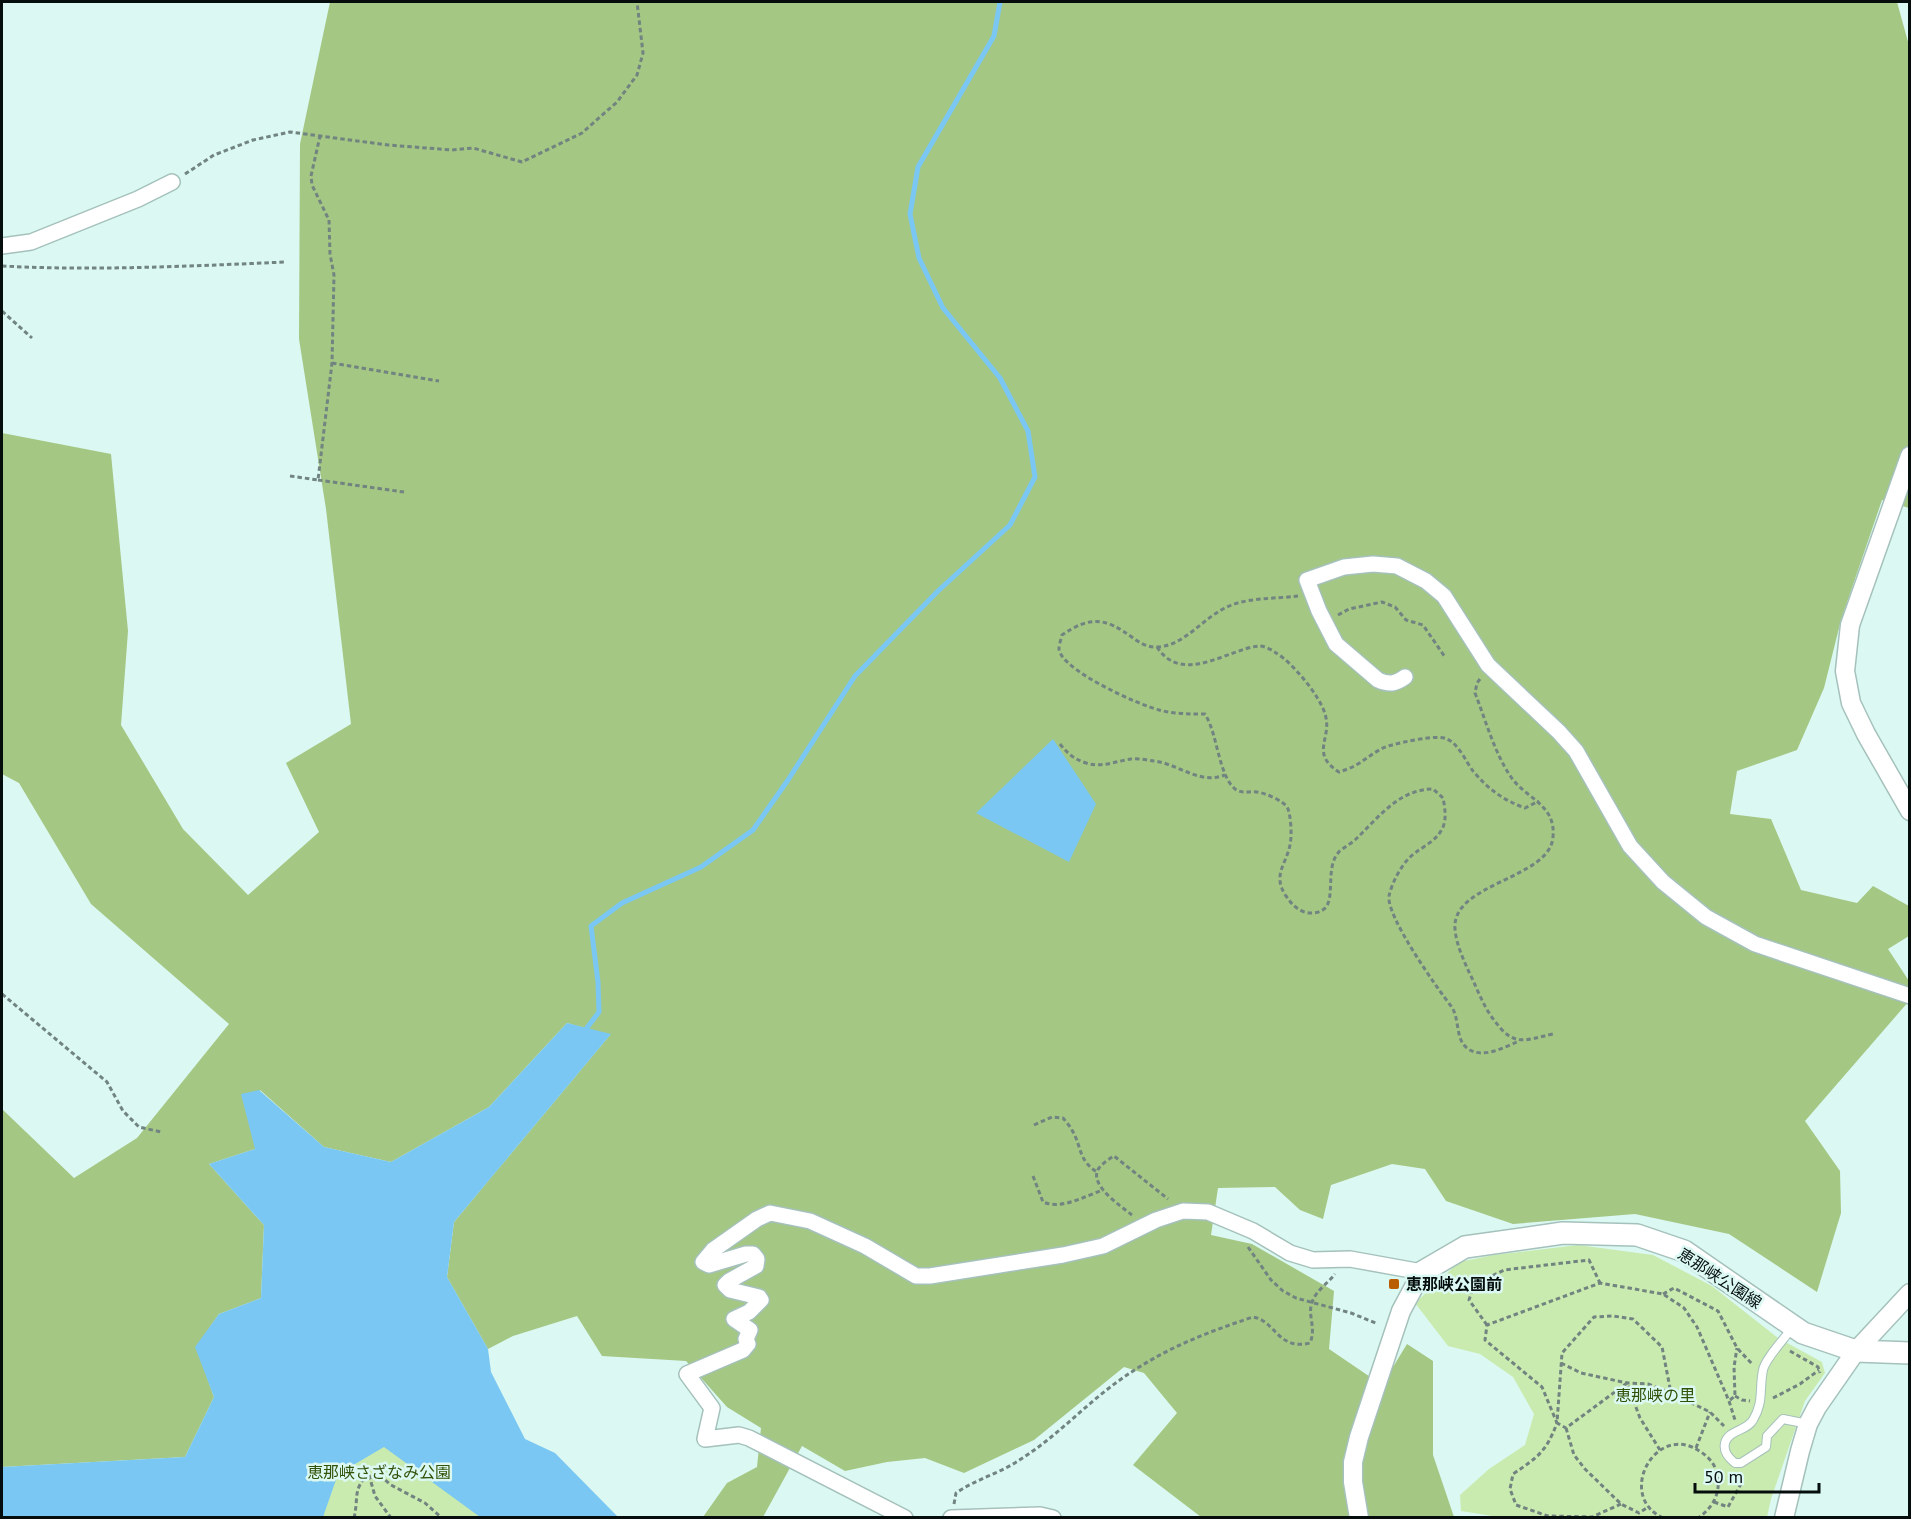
<svg xmlns="http://www.w3.org/2000/svg" width="1911" height="1519" viewBox="0 0 1911 1519" font-family="'PT Sans','Noto Sans JP',sans-serif">
<style>
.green{fill:#caebaf}
.forest{fill:#a4c784}
.water{fill:#79c7f2}
.lines{fill:none;stroke-linecap:round;stroke-linejoin:round}
.stream{stroke:#79c7f2;stroke-width:5}
.service-casing{stroke:#a5c1bb;stroke-width:10}
.minor-casing{stroke:#a5c1bb;stroke-width:18}
.tertiary-casing{stroke:#a5c1bb;stroke-width:21}
.secondary-casing{stroke:#a5c1bb;stroke-width:24}
.path{stroke:#718480;stroke-width:3;stroke-dasharray:4.5 3;stroke-linecap:butt}
.service{stroke:#fff;stroke-width:8}
.minor{stroke:#fff;stroke-width:15}
.tertiary{stroke:#fff;stroke-width:18}
.secondary{stroke:#fff;stroke-width:21}
.poi-dot{fill:#b95d05;stroke:#dbf8f2;stroke-width:2}
.labels{text-anchor:middle;dominant-baseline:central;stroke-width:5;stroke-linejoin:round;paint-order:stroke}
.street-label{font-size:16px;fill:#050e0d;stroke:#dbf8f2}
.poi-label{font-size:16px;font-weight:bold;fill:#050e0d;stroke:#dbf8f2;text-anchor:start}
.park-label{font-size:16px;fill:#335209;stroke:#dbf8f2}
</style>
<rect width="100%" height="100%" fill="#dbf8f2"/>
<g class="green">
<polygon points="1578,1245 1653,1255 1712,1286 1778,1338 1822,1362 1825,1373 1805,1401 1771,1499 1767,1517 1505,1518 1461,1511 1460,1495 1489,1469 1525,1445 1534,1414 1513,1377 1480,1354 1448,1346 1415,1303 1459,1262 1494,1255"/>
<polygon points="386,1416 507,1518 283,1518"/>
</g>
<polygon class="forest" points="330,2 1897,2 1910,49 1909,508 1882,500 1841,620 1824,688 1797,750 1737,771 1730,814 1771,819 1801,890 1857,903 1873,886 1909,906 1909,936 1888,949 1909,981 1909,1001 1805,1121 1840,1171 1841,1213 1817,1292 1729,1234 1635,1214 1513,1224 1446,1201 1425,1169 1392,1164 1331,1185 1323,1219 1300,1210 1275,1187 1218,1188 1211,1235 1252,1244 1334,1291 1329,1349 1382,1385 1407,1344 1433,1361 1433,1455 1454,1517 1201,1517 1133,1465 1177,1413 1144,1373 1124,1367 1034,1440 964,1473 925,1458 887,1462 845,1471 802,1446 763,1517 703,1517 727,1483 757,1467 761,1428 727,1407 686,1361 602,1356 577,1316 513,1336 488,1349 447,1277 454,1222 610,1035 567,1023 489,1107 391,1162 324,1147 260,1090 255,1149 209,1164 264,1225 261,1298 219,1314 196,1347 214,1397 185,1457 2,1467 2,1109 74,1178 137,1138 229,1024 91,904 19,783 2,774 2,433 111,454 128,631 121,725 183,829 248,895 319,832 286,763 351,724 326,509 299,339 300,144"/>
<g class="water">
<polygon points="1053,739 1096,804 1069,862 976,813"/>
<polygon points="567,1023 611,1034 454,1222 447,1277 488,1349 491,1372 525,1439 555,1453 618,1517 480,1517 384,1447 338,1474 323,1517 2,1517 2,1467 185,1457 214,1397 195,1347 219,1314 261,1298 264,1225 209,1164 255,1149 241,1094 259,1090 324,1147 391,1162 489,1107"/>
</g>
<g class="lines">
<polyline class="stream" points="583,1033 599,1012 598,982 591,926 622,903 701,867 753,830 788,780 855,676 938,591 1010,525 1035,477 1028,431 1000,378 943,308 919,258 910,214 918,167 994,36 1000,2"/>
<g class="service-casing">
<path id="service" d="M 1792,1328 C 1785,1338 1765,1359 1763,1370 C 1759,1389 1764,1402 1753,1420 C 1747,1431 1728,1430 1725,1443 C 1723,1452 1729,1458 1735,1463 L 1741,1463 L 1766,1447 L 1767,1436 L 1783,1419 L 1808,1424"/>
</g>
<g class="minor-casing">
<g id="minor">
<polyline points="2,246 31,242 138,199 172,182"/>
<path d="M 1405,677 C 1395,684 1389,685 1378,680 L 1336,644 L 1319,611 L 1307,580 L 1344,567 L 1373,564 L 1397,566 L 1426,581 L 1444,596 L 1488,665 L 1559,732 L 1576,751 L 1630,846 L 1663,882 L 1706,917 L 1755,944 L 1910,996"/>
<polyline points="905,1518 749,1438 739,1435 705,1439 712,1408 687,1374 743,1350 748,1344 746,1339 750,1330 734,1319 749,1312 761,1300 759,1297 730,1290 725,1285 729,1281 756,1266 757,1259 753,1254 746,1254 709,1265 703,1262 713,1250 757,1219 770,1213 810,1221 865,1246 916,1276 930,1276 1063,1255 1103,1246 1156,1220 1183,1211 1208,1212 1253,1231 1290,1253 1313,1260 1350,1259 1422,1272"/>
<polyline points="951,1518 1040,1515 1053,1518"/>
</g>
</g>
<g class="tertiary-casing">
<g id="tertiary">
<polyline points="1910,456 1850,625 1845,671 1851,703 1866,734 1910,811"/>
<polyline points="1359,1518 1353,1482 1353,1462 1359,1437 1401,1311 1422,1272"/>
<polyline points="1784,1518 1800,1451 1808,1424 1817,1407 1856,1351 1910,1293"/>
</g>
</g>
<g class="secondary-casing">
<polyline id="secondary" points="1422,1272 1465,1247 1563,1233 1637,1235 1684,1251 1803,1333 1856,1351 1910,1353"/>
</g>
<g class="path">
<polyline points="185,174 214,155 253,140 290,132 388,145 452,150 473,148 522,162 582,133 617,102 637,75 643,53 637,2"/>
<path d="M 2,266 C 97,271 191,266 286,262"/>
<polyline points="2,311 32,338"/>
<polyline points="332,363 439,381"/>
<polyline points="290,476 318,480 332,363 334,275 330,254 329,220 312,185 311,176 320,136"/>
<polyline points="318,480 404,492"/>
<path d="M 1298,596 C 1275,599 1246,597 1225,608 C 1202,619 1185,645 1158,647 C 1148,648 1140,643 1133,638 C 1105,617 1090,616 1062,635 C 1061,639 1059,645 1059,649 C 1061,670 1139,705 1159,710 C 1174,714 1189,714 1205,714 C 1218,735 1218,774 1235,789 C 1242,794 1249,791 1257,792 C 1265,793 1285,801 1288,809 C 1291,817 1292,836 1290,845 C 1286,865 1272,875 1286,896 C 1291,903 1294,907 1302,911 C 1309,914 1318,914 1324,909 C 1336,899 1325,869 1338,853 C 1342,848 1351,844 1356,839 C 1378,818 1399,789 1433,789 L 1443,798 C 1445,808 1447,820 1442,829 C 1436,841 1424,846 1415,853 C 1403,861 1392,882 1389,896 C 1386,916 1437,988 1451,1006 C 1460,1018 1455,1039 1467,1048 C 1482,1060 1505,1047 1519,1041"/>
<polyline points="1338,615 1349,609 1382,602 1395,607 1406,620 1423,625 1445,657"/>
<path d="M 1157,647 C 1182,686 1228,649 1259,646 C 1265,646 1272,650 1276,653 C 1292,662 1320,696 1325,714 C 1333,738 1309,753 1339,772 C 1345,770 1351,768 1356,765 C 1369,758 1378,748 1392,745 C 1404,742 1437,734 1447,739 C 1459,744 1466,762 1473,771 C 1488,789 1503,800 1525,808 L 1539,801"/>
<path d="M 1480,679 L 1477,683 L 1475,693 C 1486,721 1494,752 1511,777 C 1526,799 1556,804 1553,837 C 1550,879 1451,883 1455,929 C 1456,943 1463,959 1469,972 C 1477,988 1483,1006 1494,1020 C 1514,1048 1524,1040 1553,1034"/>
<path d="M 1060,744 C 1068,754 1074,759 1086,763 C 1101,768 1117,761 1131,759 C 1138,758 1147,760 1154,761 C 1179,764 1199,785 1225,775"/>
<polyline points="2,994 107,1082 123,1111 139,1127 161,1132"/>
<path d="M 1034,1125 L 1052,1117 L 1063,1118 C 1066,1122 1070,1126 1072,1130 C 1082,1147 1078,1160 1097,1172"/>
<path d="M 1033,1176 L 1043,1202 C 1062,1210 1085,1196 1103,1190"/>
<path d="M 1132,1215 C 1122,1207 1087,1184 1099,1168 C 1103,1163 1109,1159 1114,1156 L 1168,1199"/>
<polyline points="1248,1247 1271,1280 1283,1291 1296,1298 1351,1313 1378,1324"/>
<polyline points="1663,1294 1674,1288 1718,1311 1737,1348 1753,1365"/>
<polyline points="1487,1325 1469,1300 1474,1285 1504,1270 1589,1260 1600,1283"/>
<polyline points="1790,1351 1818,1367 1820,1373"/>
<polyline points="1561,1363 1581,1373 1627,1383 1648,1384 1671,1393"/>
<polyline points="1735,1396 1742,1400 1750,1401"/>
<polyline points="1773,1398 1800,1384 1819,1370"/>
<polyline points="1730,1400 1735,1396 1734,1367 1737,1348"/>
<polyline points="1566,1428 1574,1455 1585,1469 1621,1504 1639,1513 1648,1507"/>
<polyline points="1696,1448 1710,1412"/>
<polyline points="1660,1450 1640,1418 1627,1383 1566,1428 1557,1423 1562,1353 1594,1317 1613,1316 1633,1319 1662,1347 1671,1393 1710,1412 1724,1426"/>
<polyline points="369,1475 375,1496 391,1518"/>
<polyline points="1714,1502 1728,1507 1742,1482 1742,1474"/>
<path d="M 954,1504 L 956,1493 C 976,1479 1001,1473 1021,1459 C 1056,1437 1084,1406 1117,1382 C 1161,1350 1202,1334 1253,1317 C 1276,1321 1278,1351 1310,1343 C 1317,1327 1306,1314 1313,1300 C 1317,1290 1328,1283 1335,1274"/>
<path d="M 1621,1504 L 1592,1517 L 1548,1516 L 1516,1505 L 1510,1489 L 1513,1474 C 1538,1457 1546,1452 1557,1423 L 1542,1387 L 1485,1340 L 1487,1325 L 1600,1283 L 1663,1294 L 1684,1308 L 1697,1327 L 1729,1401 L 1735,1420"/>
<path d="M 354,1518 C 359,1497 352,1490 369,1473 L 378,1474 L 391,1485 L 425,1503 L 442,1518"/>
<path d="M 1663,1518 C 1615,1496 1656,1420 1701,1452 C 1710,1458 1717,1467 1718,1478 C 1720,1496 1711,1509 1698,1518"/>
</g>
<use href="#service" class="service"/>
<use href="#minor" class="minor"/>
<use href="#tertiary" class="tertiary"/>
<use href="#secondary" class="secondary"/>
</g>
<rect class="poi-dot" x="1388" y="1278" width="12" height="12" rx="3"/>
<g class="labels">
<g class="street-label">
<text transform="translate(1720 1278) rotate(33)">恵那峡公園線</text>
</g>
<g class="poi-label">
<text x="1406" y="1284">恵那峡公園前</text>
</g>
<g class="park-label">
<text x="1655" y="1395">恵那峡の里</text>
<text x="379" y="1472">恵那峡さざなみ公園</text>
</g>
</g>
<rect width="1911" height="1519" fill="none" stroke="#050e0d" stroke-width="6"/>
<path d="M1695 1483v9h124v-9" fill="none" stroke="#050e0d" stroke-width="3"/>
<text x="1704" y="1483" font-size="18" fill="#050e0d" stroke="#dbf8f2" stroke-width="4.5" paint-order="stroke">50 m</text>
</svg>
